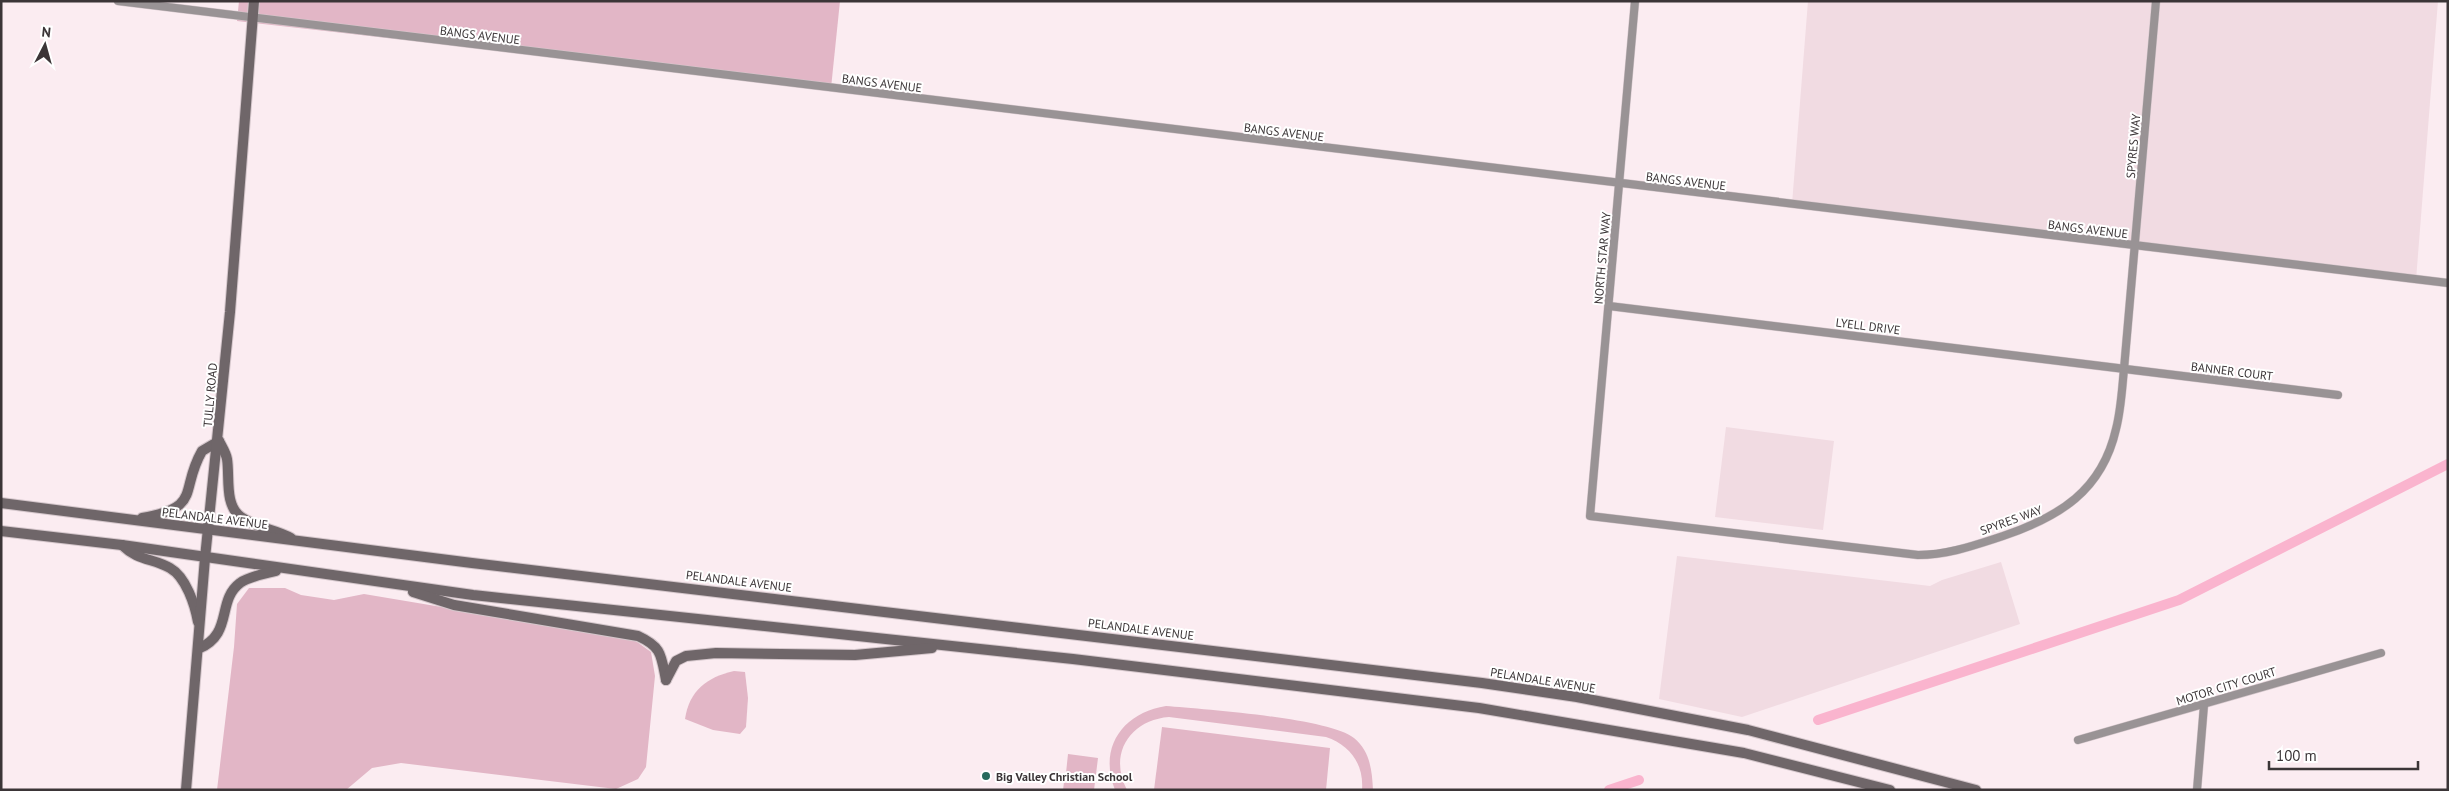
<svg xmlns="http://www.w3.org/2000/svg" width="2449" height="791" viewBox="0 0 2449 791" font-family="'PT Sans',sans-serif">
<style>
.built{fill:#f1dbe2}
.green{fill:#e2b6c6}
.lines{fill:none;stroke-linecap:round;stroke-linejoin:round}
.canal{stroke:#fab4ce;stroke-width:10}
.street-casing{stroke:#d5c7cc;stroke-width:9}
.secondary-casing{stroke:#d5c7cc;stroke-width:12}
.street{stroke:#999395;stroke-width:8}
.secondary{stroke:#6f6669;stroke-width:10}
.poi-dot{fill:#276b5d;stroke:#fff;stroke-width:2}
.labels{text-anchor:middle;dominant-baseline:central;stroke-width:4;stroke-linejoin:round;paint-order:stroke}
.street-label{font-size:12px;fill:#3b3537;stroke:#fff}
.poi-label{font-size:12px;font-weight:bold;fill:#3b3537;stroke:#fff;text-anchor:start}
</style>
<rect width="100%" height="100%" fill="#fbecf1"/>
<g class="built">
<polygon points="1808,1 2438,1 2416,280 1792,204"/>
<polygon points="1726,427 1834,441 1823,530 1715,517"/>
<polygon points="1677,556 1930,586 1942,580 2001,562 2020,624 1742,717 1659,699"/>
</g>
<g class="green">
<polygon points="239,1 840,1 831,88 237,21"/>
<polygon points="249,588 285,588 301,595 334,600 364,594 633,639 651,652 655,676 646,767 638,779 616,789 401,763 372,768 346,790 217,790 234,647 237,604"/>
<path d="M 734,671 L 745,672 L 748,698 L 746,727 L 740,734 L 713,730 L 685,719 C 689,691 707,677 734,671 Z"/>
<path d="M 1166,706 C 1203,709 1329,718 1354,738 C 1370,751 1372,770 1373,790 L 1362,790 C 1364,764 1350,745 1326,737 L 1169,717 C 1130,720 1108,754 1127,790 L 1115,790 C 1098,747 1123,713 1166,706 Z"/>
<polygon points="1162,727 1330,748 1326,790 1154,790"/>
<polygon points="1068,754 1098,758 1094,790 1063,790 1065,774 1088,777 1066,773"/>
</g>
<g class="lines">
<g class="canal">
<polyline points="1818,720 2179,600 2448,464"/>
<polyline points="1609,790 1639,780"/>
</g>
<g class="street-casing">
<g id="street">
<polyline points="118,1 2448,283"/>
<path d="M 1635,1 L 1590,516 L 1918,555 C 1948,555 1975,545 2003,536 C 2059,517 2102,491 2116,429 C 2121,410 2122,389 2124,369 L 2156,1"/>
<polyline points="1609,306 2338,395"/>
<polyline points="2078,740 2381,653"/>
<polyline points="2197,790 2204,705"/>
</g>
</g>
<g class="secondary-casing">
<g id="secondary">
<path d="M 219,441 C 222,447 226,453 227,459 C 230,477 224,505 241,517 C 256,528 275,529 291,538"/>
<polyline points="1,503 472,563 1482,683 1577,697 1748,730 1976,790"/>
<path d="M 142,518 C 203,507 179,491 202,451 L 219,441"/>
<polyline points="1,531 122,545 473,595 1073,659 1479,708 1744,753 1890,790"/>
<path d="M 122,545 C 138,561 153,558 170,568 C 186,577 195,605 198,622"/>
<path d="M 413,592 L 454,605 L 638,636 C 662,647 661,655 666,680"/>
<path d="M 198,649 C 234,634 216,601 240,583 C 250,576 264,574 276,571"/>
<polyline points="666,680 676,661 686,656 716,653 855,655 932,648"/>
<polyline points="186,790 205,558 230,312 254,1"/>
</g>
</g>
<use href="#street" class="street"/>
<use href="#secondary" class="secondary"/>
</g>
<circle class="poi-dot" cx="986" cy="776" r="5"/>
<g class="labels">
<g class="street-label">
<text transform="translate(480 35) rotate(7)">BANGS AVENUE</text>
<text transform="translate(882 83) rotate(7)">BANGS AVENUE</text>
<text transform="translate(1284 132) rotate(7)">BANGS AVENUE</text>
<text transform="translate(2133 146) rotate(-85)">SPYRES WAY</text>
<text transform="translate(1686 181) rotate(7)">BANGS AVENUE</text>
<text transform="translate(2088 229) rotate(7)">BANGS AVENUE</text>
<text transform="translate(1602 258) rotate(-85)">NORTH STAR WAY</text>
<text transform="translate(1868 326) rotate(7)">LYELL DRIVE</text>
<text transform="translate(2232 371) rotate(7)">BANNER COURT</text>
<text transform="translate(210 395) rotate(-85)">TULLY ROAD</text>
<text transform="translate(215 518) rotate(7)">PELANDALE AVENUE</text>
<text transform="translate(2011 520) rotate(-20)">SPYRES WAY</text>
<text transform="translate(739 581) rotate(7)">PELANDALE AVENUE</text>
<text transform="translate(1141 629) rotate(7)">PELANDALE AVENUE</text>
<text transform="translate(1543 680) rotate(9)">PELANDALE AVENUE</text>
<text transform="translate(2226 686) rotate(-17)">MOTOR CITY COURT</text>
</g>
<g class="poi-label">
<text x="996" y="776">Big Valley Christian School</text>
</g>
</g>
<rect width="2449" height="791" fill="none" stroke="#3b3537" stroke-width="5"/>
<g transform="translate(45 45) rotate(6)" stroke="#ffffff" stroke-width="4" paint-order="stroke">
<path d="M0-4L9 19L0 12L-9 19Z" fill="#3b3537"/>
<text y="-8" font-size="14" font-weight="bold" text-anchor="middle" fill="#3b3537">N</text>
</g>
<path d="M2269 761v8h149v-8" fill="none" stroke="#3b3537" stroke-width="2.5"/>
<text x="2276" y="761" font-size="15" fill="#3b3537" stroke="#ffffff" stroke-width="4" paint-order="stroke">100 m</text>
</svg>
